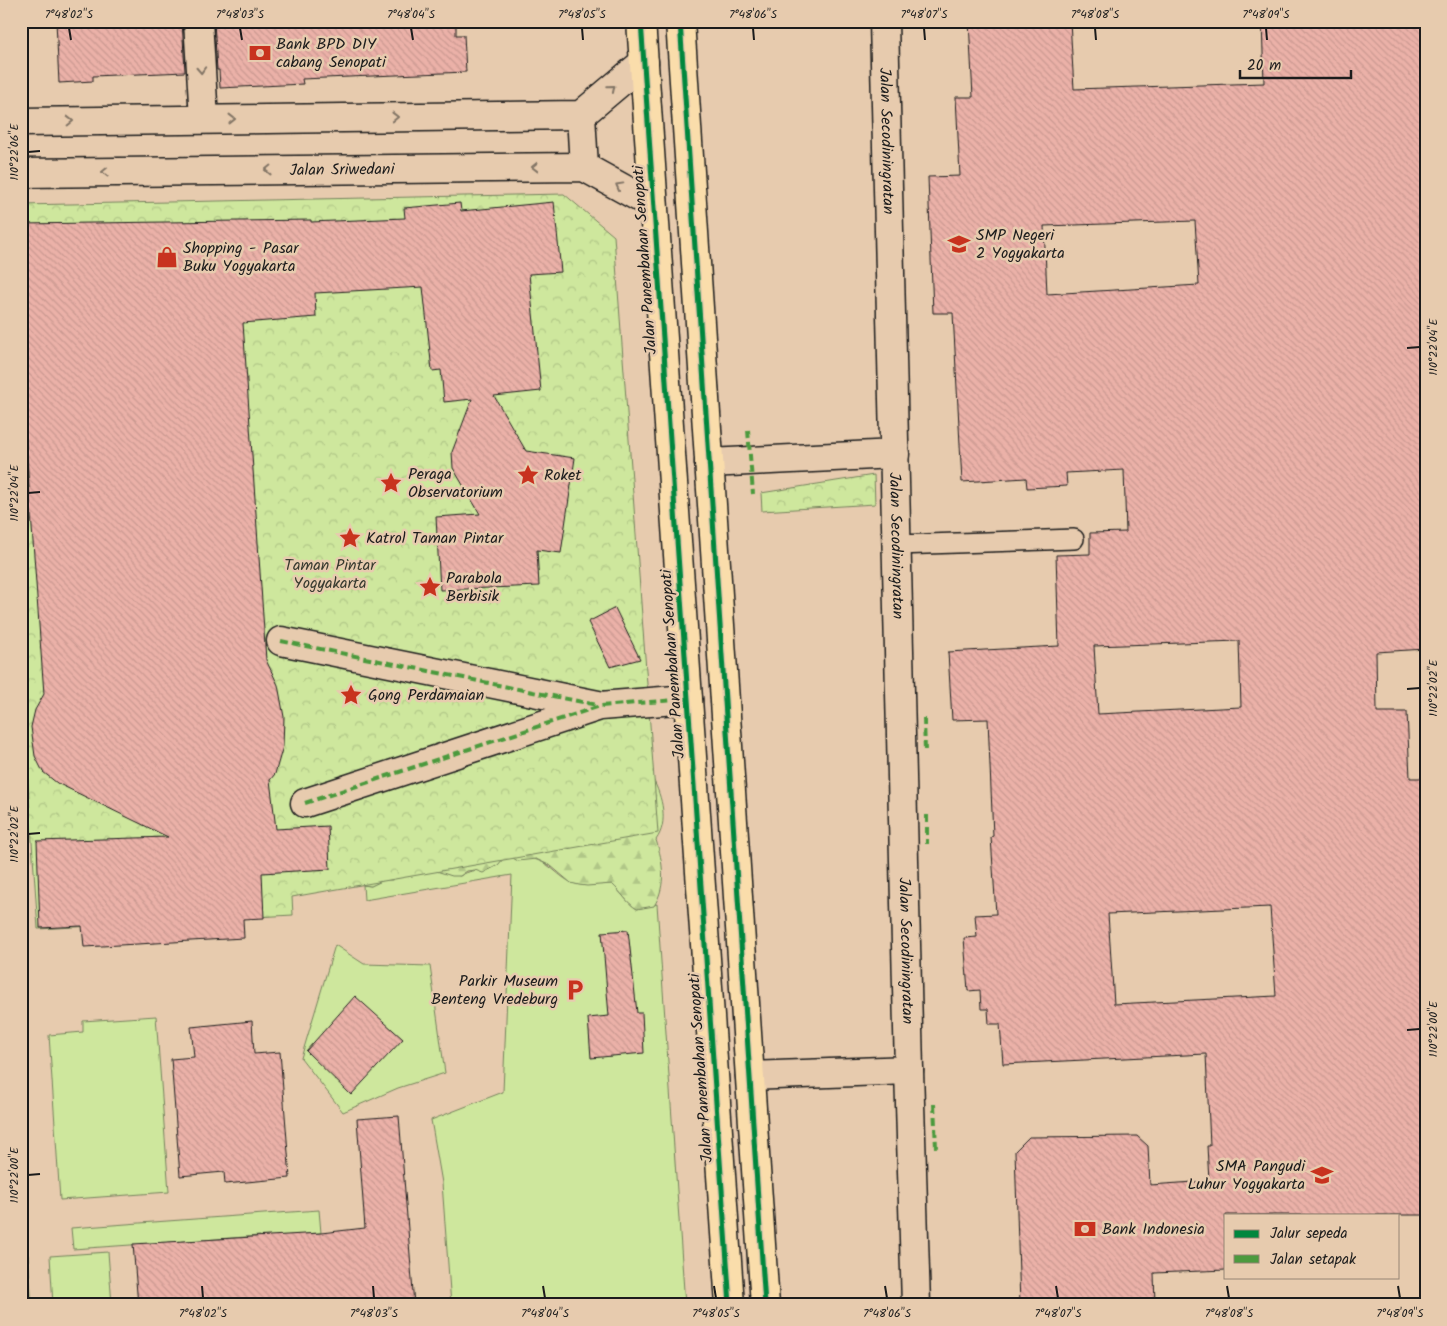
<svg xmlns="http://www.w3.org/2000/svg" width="1447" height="1326" viewBox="0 0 1447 1326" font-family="Kalam,sans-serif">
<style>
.green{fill:#cee79d;stroke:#75825c}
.forest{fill:url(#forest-firs);stroke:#75825c}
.park{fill:url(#park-crowns);stroke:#75825c}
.building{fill:url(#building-back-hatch);stroke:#1c1c1c;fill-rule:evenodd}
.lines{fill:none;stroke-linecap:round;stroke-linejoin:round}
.lane-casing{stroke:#1c1c1c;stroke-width:22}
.street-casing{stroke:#1c1c1c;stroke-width:31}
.primary-casing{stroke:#1c1c1c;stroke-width:31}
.lane{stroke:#e7cbae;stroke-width:19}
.street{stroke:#e7cbae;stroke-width:28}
.primary{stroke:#faddab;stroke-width:28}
.quiet{stroke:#4c9a3e;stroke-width:4;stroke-dasharray:8 4;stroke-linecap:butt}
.cycleway-casing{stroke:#e7cbae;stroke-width:8}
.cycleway{stroke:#00873e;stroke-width:5}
.oneway{stroke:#827465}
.ticks{fill:none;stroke:#1c1c1c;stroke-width:2}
.labels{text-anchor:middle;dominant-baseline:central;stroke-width:5;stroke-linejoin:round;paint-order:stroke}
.poi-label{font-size:16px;fill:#1c1c1c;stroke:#e7cbae;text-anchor:start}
.street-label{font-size:16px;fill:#1c1c1c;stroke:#e7cbae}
.park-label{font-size:16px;fill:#373a2f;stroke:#e7cbae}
.neatline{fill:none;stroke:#1c1c1c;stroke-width:2}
.ticks-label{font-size:12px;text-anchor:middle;fill:#1c1c1c}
</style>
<defs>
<pattern id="forest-firs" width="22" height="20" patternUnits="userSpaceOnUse" patternTransform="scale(1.25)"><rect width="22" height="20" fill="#cee79d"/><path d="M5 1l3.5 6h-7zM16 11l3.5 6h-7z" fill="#b0c687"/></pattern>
<pattern id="park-crowns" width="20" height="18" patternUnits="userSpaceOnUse" patternTransform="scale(1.25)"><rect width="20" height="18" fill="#cee79d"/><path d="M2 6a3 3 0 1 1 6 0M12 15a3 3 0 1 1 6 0" fill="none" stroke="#b0c687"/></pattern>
<pattern id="building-back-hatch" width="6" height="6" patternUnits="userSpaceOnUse" patternTransform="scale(1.25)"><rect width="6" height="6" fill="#ebb1a8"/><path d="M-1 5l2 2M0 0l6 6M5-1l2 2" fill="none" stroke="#c99890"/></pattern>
</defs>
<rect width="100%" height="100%" fill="#e7cbae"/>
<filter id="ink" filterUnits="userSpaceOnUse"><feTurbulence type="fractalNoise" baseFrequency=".02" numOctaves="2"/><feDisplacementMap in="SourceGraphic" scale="10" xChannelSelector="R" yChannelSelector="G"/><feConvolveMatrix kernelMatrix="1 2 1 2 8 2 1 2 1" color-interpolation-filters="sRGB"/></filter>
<g filter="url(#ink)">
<g class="green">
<path d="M 511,857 C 522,862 527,856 537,860 C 552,865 561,879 573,883 C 586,888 598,883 612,884 C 621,892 627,903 637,909 L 657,904 L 685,1305 L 451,1305 L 442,1183 L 431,1120 L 503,1092 L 512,875 L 364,900 L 363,885 L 371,886 L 411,865 L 460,876 C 479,864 488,878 503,859 Z"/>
<polygon points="335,945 364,964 430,966 445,1073 398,1088 343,1112 301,1058"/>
<polygon points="156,1016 169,1192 60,1200 49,1035 83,1032 83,1021"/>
<polygon points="21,1110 27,1202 21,1203"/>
<polygon points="319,1210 321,1233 304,1234 263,1286 260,1236 73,1249 71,1228"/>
<polygon points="108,1252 112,1305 53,1305 50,1256"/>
<polygon points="28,1255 32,1305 21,1305 21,1256"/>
</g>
<path class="forest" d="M 653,779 C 662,797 669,822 656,840 C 663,862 667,885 654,906 L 637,909 C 627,903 621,892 612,884 L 587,886 L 579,885 L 571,883 L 551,866 L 536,859 L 518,861 L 511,857 L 503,859 L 498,865 L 483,873 L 475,870 L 467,871 L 460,876 L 452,876 L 427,868 L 399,875 L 392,880 L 384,880 L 371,886 L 363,885 L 358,882 Z"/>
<g class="park">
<polygon points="564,194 614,236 658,833 292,897 293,915 38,929 21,682 21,205"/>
<polygon points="874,475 875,504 762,511 761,493"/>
</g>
<g class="building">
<polygon points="56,21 182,21 185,72 93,76 93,81 59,83"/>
<polygon points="214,21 456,21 456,35 464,35 466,72 302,79 303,84 220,88 219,70 217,70"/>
<path d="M 969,21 L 1070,21 L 1074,89 L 1264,83 L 1262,21 L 1426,21 L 1426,649 L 1376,652 L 1377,712 L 1407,712 L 1410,778 L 1426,778 L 1426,1215 L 1226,1215 L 1226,1270 L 1154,1273 L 1155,1305 L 1020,1305 L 1015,1151 L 1029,1137 L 1137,1136 L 1148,1146 L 1150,1185 L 1209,1181 L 1207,1146 L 1210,1146 L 1206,1054 L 1003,1064 L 1000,1024 L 989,1024 L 988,1009 L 981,1009 L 980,990 L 968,991 L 964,938 L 977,937 L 975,915 L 996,914 L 991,837 L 993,836 L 988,719 L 952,720 L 948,652 L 1059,646 L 1056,555 L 1090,554 L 1090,533 L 1126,532 L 1124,470 L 1066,473 L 1067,486 L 1027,488 L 1026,478 L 962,482 L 953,313 L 933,313 L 928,177 L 960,176 L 956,97 L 973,97 ZM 1195,221 L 1199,285 L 1047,294 L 1044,226 ZM 1239,641 L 1241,707 L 1098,714 L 1094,646 ZM 1270,907 L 1276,996 L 1114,1004 L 1108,914 Z"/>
<polygon points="554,202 561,272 529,274 541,391 494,396 526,451 575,458 561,553 537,550 539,586 440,590 436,517 480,514 453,468 452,452 472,399 444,402 441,370 432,371 423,287 315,293 316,317 243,323 266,660 278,685 284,717 283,746 275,774 270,780 276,829 328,826 330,869 262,873 264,918 243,919 244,938 84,947 82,926 40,928 37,841 168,837 57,783 43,772 35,756 31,727 35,710 44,694 21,375 21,224 311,220 311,222 405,218 404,208 460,203 461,211"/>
<polygon points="615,608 640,659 610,667 588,622"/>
<polygon points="628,930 637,1013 642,1013 644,1053 591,1058 588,1018 609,1016 602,932"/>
<polygon points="355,996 403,1039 351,1095 306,1051"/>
<polygon points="252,1021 254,1054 280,1052 290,1178 225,1184 224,1172 180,1176 171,1059 194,1057 191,1027"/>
<polygon points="399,1116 414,1305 138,1305 133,1244 321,1233 365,1228 357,1119"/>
</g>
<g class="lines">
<g class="lane-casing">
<polyline id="lane" points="897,545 1074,539"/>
</g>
<g class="street-casing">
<g id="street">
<polyline points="198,21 204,119"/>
<path id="s1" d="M 884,21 L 909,1070 L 916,1305"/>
<polyline points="581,115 584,167"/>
<polyline points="21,122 581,115 644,62"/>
<path id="s2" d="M 21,173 L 584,167 L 653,205"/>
<polyline points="709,463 895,454"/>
<polyline points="281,641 598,705"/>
<polyline points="305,803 600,706 688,699"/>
<polyline points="750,1076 909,1070"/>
</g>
</g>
<g class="primary-casing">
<g id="primary">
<polyline points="641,21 730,1305"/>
<polyline points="680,21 765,1305"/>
</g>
</g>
<use href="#lane" class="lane"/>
<use href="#street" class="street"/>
<use href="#primary" class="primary"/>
<g class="quiet">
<polyline points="748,430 753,494"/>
<polyline points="281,641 597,705"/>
<polyline points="924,718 925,752"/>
<polyline points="305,803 600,706 688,699"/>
<polyline points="927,815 927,844"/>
<polyline points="934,1104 936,1148"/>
</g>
<g class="cycleway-casing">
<g id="cycleway">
<polyline points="641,21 730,1305"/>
<polyline points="680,21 765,1305"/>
</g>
</g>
<use href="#cycleway" class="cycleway"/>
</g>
<defs><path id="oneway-chevron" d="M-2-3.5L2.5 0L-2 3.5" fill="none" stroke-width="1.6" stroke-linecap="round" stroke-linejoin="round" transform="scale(1.25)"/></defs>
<g class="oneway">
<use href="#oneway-chevron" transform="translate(201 70) rotate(87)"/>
<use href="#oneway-chevron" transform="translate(612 88) rotate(-40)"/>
<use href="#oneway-chevron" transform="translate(395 117) rotate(-1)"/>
<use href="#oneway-chevron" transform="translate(232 119)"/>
<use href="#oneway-chevron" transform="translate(70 121) rotate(-1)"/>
<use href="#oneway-chevron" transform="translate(535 167) rotate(179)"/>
<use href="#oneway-chevron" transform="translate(268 170) rotate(179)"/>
<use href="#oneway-chevron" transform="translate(105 172) rotate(179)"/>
<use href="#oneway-chevron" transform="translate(619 186) rotate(-151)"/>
</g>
</g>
<path class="ticks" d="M 69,28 L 71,40M 240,28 L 242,40M 411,28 L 413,40M 582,28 L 583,40M 753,28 L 754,40M 924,28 L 925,40M 1095,28 L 1096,40M 1266,28 L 1267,40M 28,152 L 40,151M 1407,348 L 1420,347M 28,493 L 40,492M 1407,689 L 1420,688M 28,834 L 40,833M 1407,1030 L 1420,1029M 28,1175 L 40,1174M 202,1286 L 203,1298M 373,1286 L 374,1298M 543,1286 L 545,1298M 714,1286 L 716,1298M 885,1286 L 887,1298M 1056,1286 L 1058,1298M 1227,1286 L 1229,1298M 1398,1286 L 1400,1298"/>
<defs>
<g id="bank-bare" transform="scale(1.725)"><path d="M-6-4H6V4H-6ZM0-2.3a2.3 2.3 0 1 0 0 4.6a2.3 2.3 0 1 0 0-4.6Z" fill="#c8321e" stroke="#e7cbae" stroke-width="2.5" paint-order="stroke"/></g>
<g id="school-bare" transform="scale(1.725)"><path d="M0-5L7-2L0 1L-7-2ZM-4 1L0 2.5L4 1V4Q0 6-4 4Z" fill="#c8321e" stroke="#e7cbae" stroke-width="2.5" paint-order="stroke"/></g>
<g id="shop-bare" transform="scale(1.725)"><path d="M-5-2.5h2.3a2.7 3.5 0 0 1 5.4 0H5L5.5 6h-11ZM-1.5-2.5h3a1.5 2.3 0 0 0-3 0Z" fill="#c8321e" stroke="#e7cbae" stroke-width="2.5" paint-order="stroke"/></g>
<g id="sight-bare" transform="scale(1.725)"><path d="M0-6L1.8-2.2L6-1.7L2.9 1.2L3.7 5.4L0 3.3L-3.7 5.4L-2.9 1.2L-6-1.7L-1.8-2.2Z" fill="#c8321e" stroke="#e7cbae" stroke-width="2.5" paint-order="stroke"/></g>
<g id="parking-bare" transform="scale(1.725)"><path d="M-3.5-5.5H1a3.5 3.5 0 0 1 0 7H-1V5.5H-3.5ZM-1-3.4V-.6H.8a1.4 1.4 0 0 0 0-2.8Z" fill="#c8321e" stroke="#e7cbae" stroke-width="2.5" paint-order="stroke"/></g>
</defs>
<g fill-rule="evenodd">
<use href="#bank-bare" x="260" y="53"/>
<use href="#school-bare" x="959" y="244"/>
<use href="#shop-bare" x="167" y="257"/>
<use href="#sight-bare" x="528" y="475"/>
<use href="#sight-bare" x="391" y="483"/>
<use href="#sight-bare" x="350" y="538"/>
<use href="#sight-bare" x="430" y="587"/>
<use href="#sight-bare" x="351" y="695"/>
<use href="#parking-bare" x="575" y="990"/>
<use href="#school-bare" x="1322" y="1175"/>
<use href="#bank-bare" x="1085" y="1229"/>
</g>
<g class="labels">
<g class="poi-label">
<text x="276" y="44">Bank BPD DIY<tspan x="276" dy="18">cabang Senopati</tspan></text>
<text x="976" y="235">SMP Negeri<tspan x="976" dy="18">2 Yogyakarta</tspan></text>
<text x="183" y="248">Shopping - Pasar<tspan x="183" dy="18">Buku Yogyakarta</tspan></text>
<text x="408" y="474">Peraga<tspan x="408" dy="18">Observatorium</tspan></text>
<text x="544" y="475">Roket</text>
<text x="366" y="538">Katrol Taman Pintar</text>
<text x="446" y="578">Parabola<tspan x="446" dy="18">Berbisik</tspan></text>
<text x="368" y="695">Gong Perdamaian</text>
<text x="558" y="981" text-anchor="end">Parkir Museum<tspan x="558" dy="18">Benteng Vredeburg</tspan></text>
<text x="1305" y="1166" text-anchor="end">SMA Pangudi<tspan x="1305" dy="18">Luhur Yogyakarta</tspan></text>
<text x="1102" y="1229">Bank Indonesia</text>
</g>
<g class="street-label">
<text stroke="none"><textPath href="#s1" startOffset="120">Jalan Secodiningratan</textPath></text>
<text stroke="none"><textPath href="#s2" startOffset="321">Jalan Sriwedani</textPath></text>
<text transform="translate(645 260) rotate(-94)">Jalan Panembahan Senopati</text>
<text stroke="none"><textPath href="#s1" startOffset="525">Jalan Secodiningratan</textPath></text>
<text transform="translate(673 664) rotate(-94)">Jalan Panembahan Senopati</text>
<text stroke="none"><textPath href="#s1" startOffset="930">Jalan Secodiningratan</textPath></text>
<text transform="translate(701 1068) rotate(-94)">Jalan Panembahan Senopati</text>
</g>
<g class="park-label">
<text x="330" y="565">Taman Pintar<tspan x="330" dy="18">Yogyakarta</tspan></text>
</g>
</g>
<rect width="1447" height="1326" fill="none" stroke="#e7cbae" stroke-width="55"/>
<rect x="1224" y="1214" width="175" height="65" fill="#e7cbae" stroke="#968574"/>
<rect x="1234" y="1230" width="25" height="8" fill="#00873e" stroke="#968574"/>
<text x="1270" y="1238" font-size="15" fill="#1c1c1c">Jalur sepeda</text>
<rect x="1234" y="1255" width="25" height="8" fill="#4c9a3e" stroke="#968574"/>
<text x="1270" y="1264" font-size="15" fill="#1c1c1c">Jalan setapak</text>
<path d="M1240 70v8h111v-8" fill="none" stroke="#1c1c1c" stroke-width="2.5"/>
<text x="1247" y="70" font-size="15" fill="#1c1c1c" stroke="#e7cbae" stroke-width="4" paint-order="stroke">20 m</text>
<rect x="28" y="28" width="1392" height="1270" class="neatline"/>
<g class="ticks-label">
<text x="69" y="18">7°48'02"S</text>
<text x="240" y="18">7°48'03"S</text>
<text x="411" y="18">7°48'04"S</text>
<text x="582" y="18">7°48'05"S</text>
<text x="753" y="18">7°48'06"S</text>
<text x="924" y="18">7°48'07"S</text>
<text x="1095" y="18">7°48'08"S</text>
<text x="1266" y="18">7°48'09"S</text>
<text transform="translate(14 152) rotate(-90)" y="4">110°22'06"E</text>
<text transform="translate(1433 347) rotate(-90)" y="4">110°22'04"E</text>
<text transform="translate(14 493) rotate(-90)" y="4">110°22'04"E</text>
<text transform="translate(1433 688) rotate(-90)" y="4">110°22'02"E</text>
<text transform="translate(14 834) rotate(-90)" y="4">110°22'02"E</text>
<text transform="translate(1433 1029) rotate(-90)" y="4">110°22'00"E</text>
<text transform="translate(14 1175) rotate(-90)" y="4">110°22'00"E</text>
<text x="203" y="1317">7°48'02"S</text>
<text x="374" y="1317">7°48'03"S</text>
<text x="545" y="1317">7°48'04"S</text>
<text x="716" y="1317">7°48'05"S</text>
<text x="887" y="1317">7°48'06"S</text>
<text x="1058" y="1317">7°48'07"S</text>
<text x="1229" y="1317">7°48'08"S</text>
<text x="1400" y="1317">7°48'09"S</text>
</g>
</svg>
